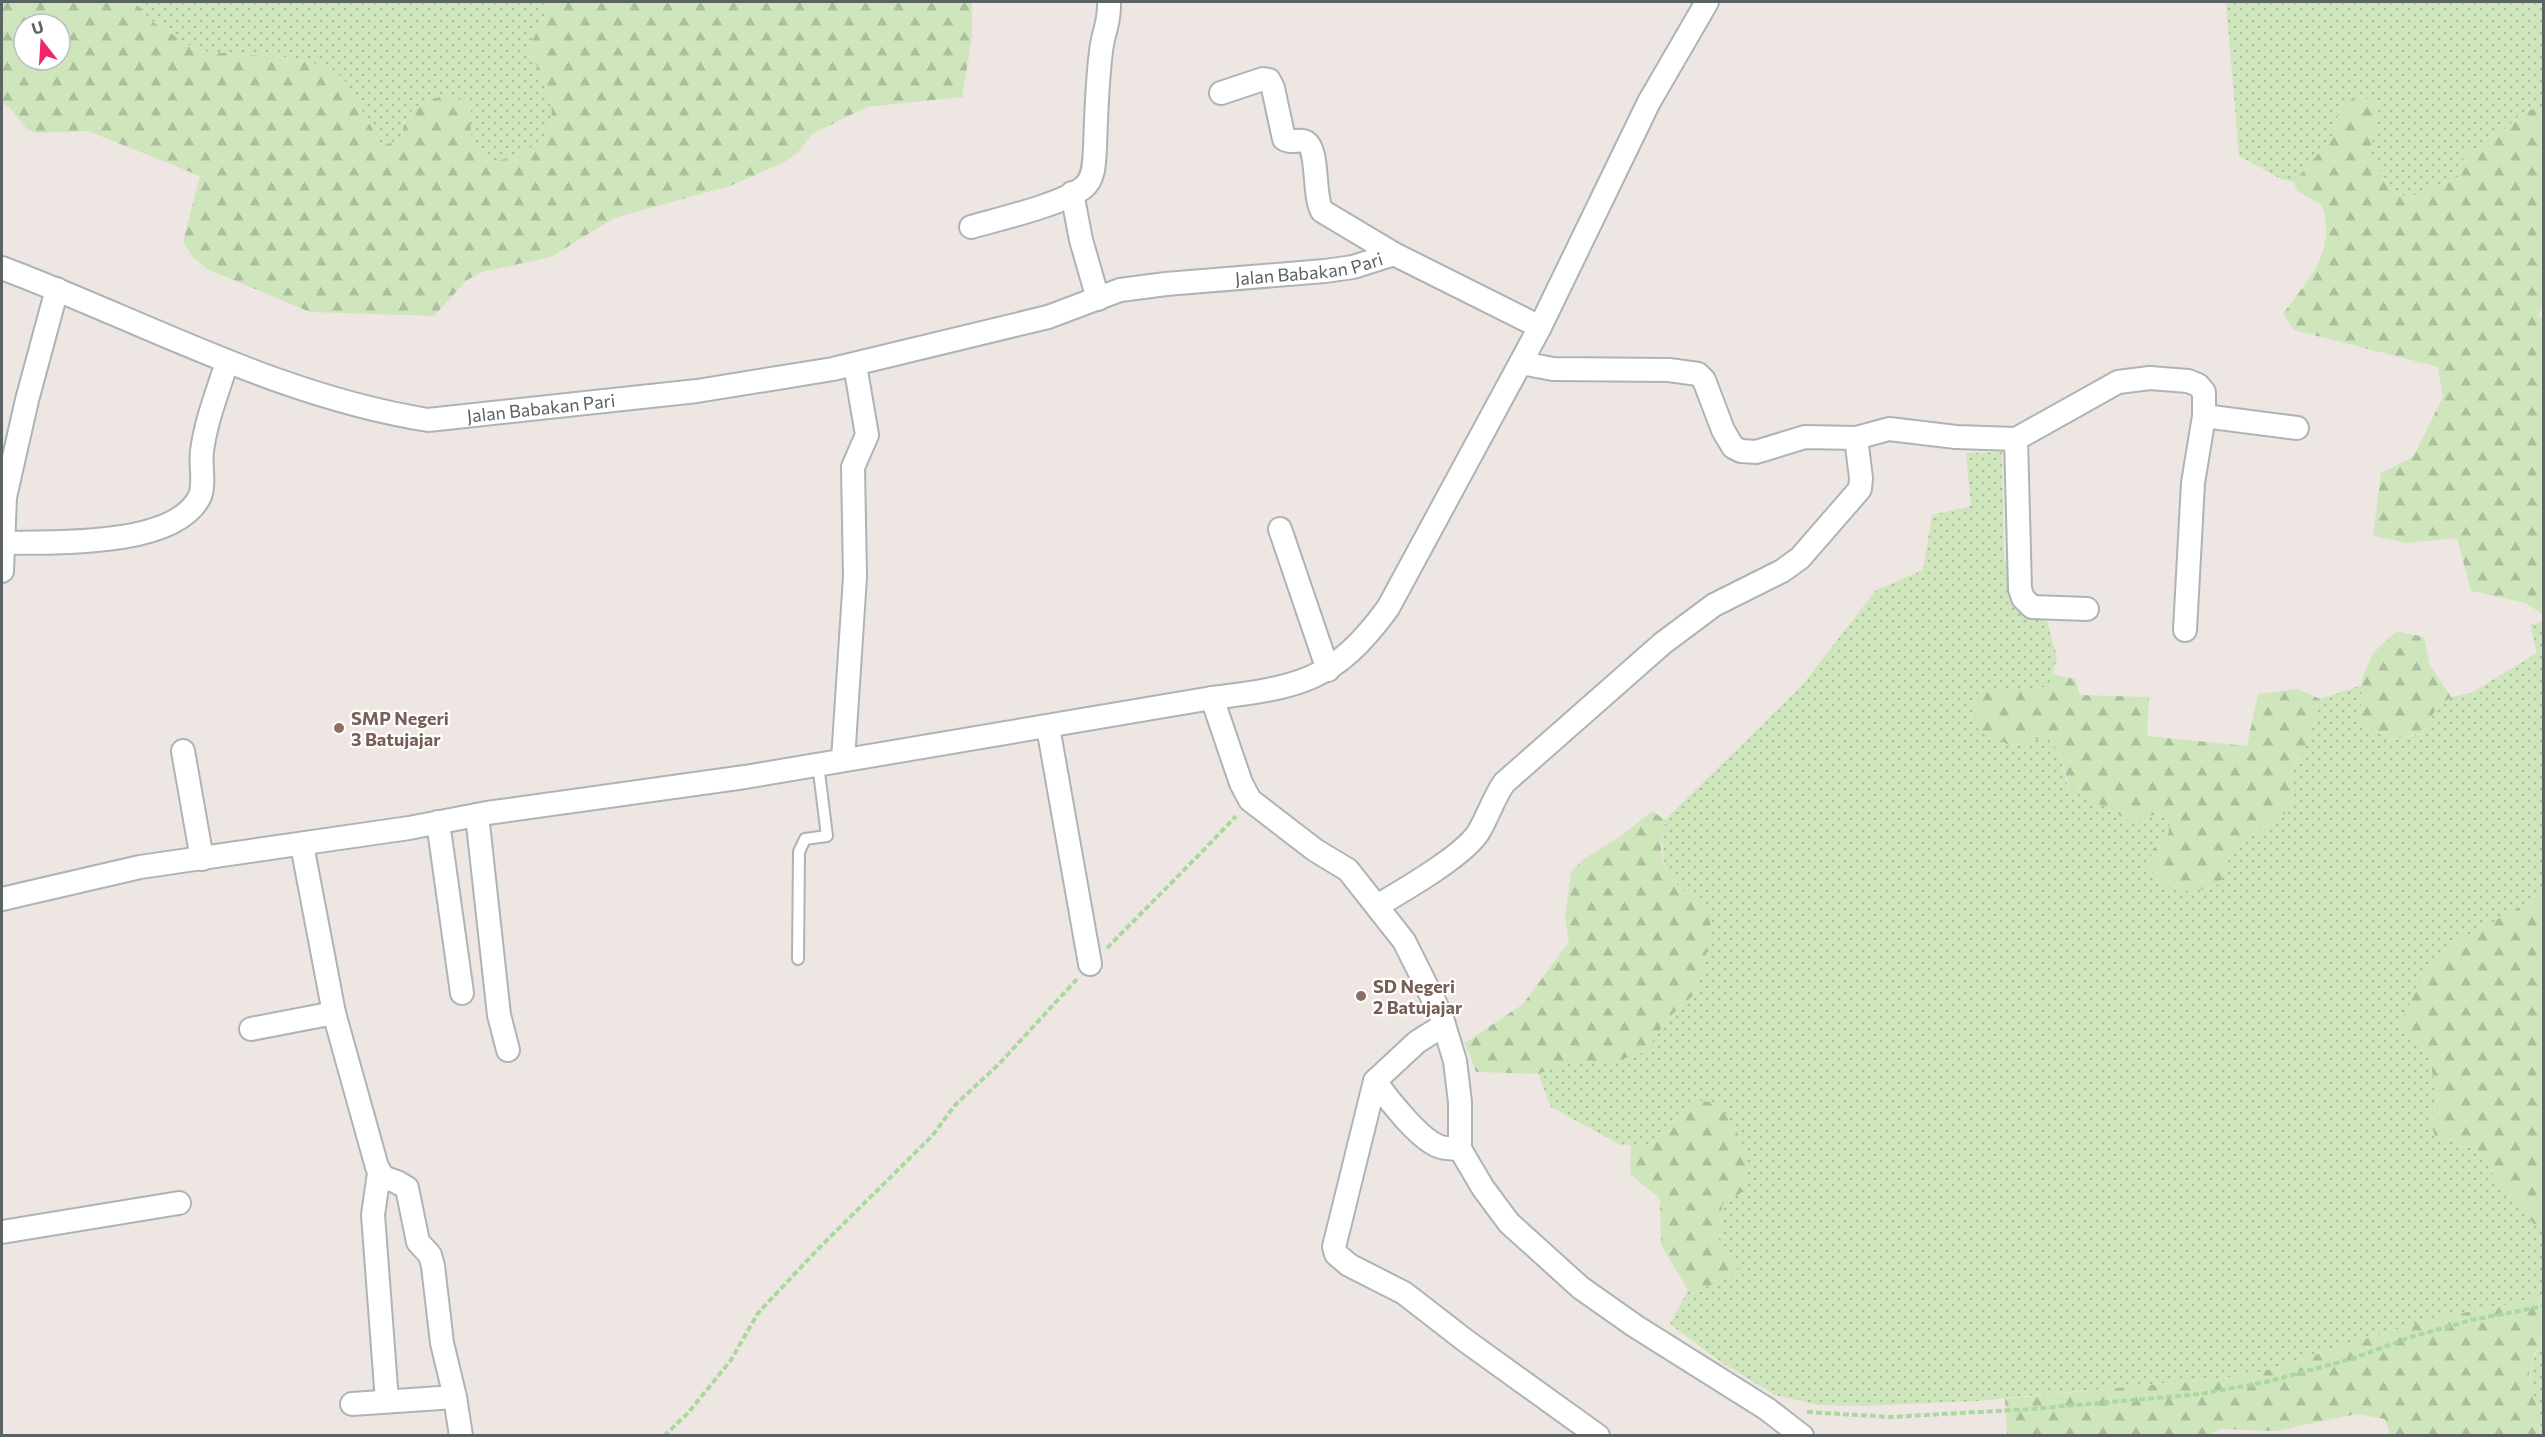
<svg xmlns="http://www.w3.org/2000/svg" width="2545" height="1437" viewBox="0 0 2545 1437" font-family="Commissioner,sans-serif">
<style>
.grass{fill:url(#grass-dots)}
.forest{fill:url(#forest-firs);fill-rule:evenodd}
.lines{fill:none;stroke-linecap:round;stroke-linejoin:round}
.lane-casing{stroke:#adb4b5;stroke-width:14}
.street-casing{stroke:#adb4b5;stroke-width:26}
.path{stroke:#aad9a0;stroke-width:4;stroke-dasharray:6 3;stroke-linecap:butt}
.lane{stroke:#fff;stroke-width:10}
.street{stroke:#fff;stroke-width:22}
.education-dot{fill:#8d6e63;stroke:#fff;stroke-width:2}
.labels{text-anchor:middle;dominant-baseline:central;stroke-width:4.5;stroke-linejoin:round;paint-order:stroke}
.street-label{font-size:18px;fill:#5a6263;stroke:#fff}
.education-label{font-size:18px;font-weight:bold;fill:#785e54;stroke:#fff;text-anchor:start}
</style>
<defs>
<pattern id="grass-dots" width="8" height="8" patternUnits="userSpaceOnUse" patternTransform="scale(1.5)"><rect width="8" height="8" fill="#cfe6bd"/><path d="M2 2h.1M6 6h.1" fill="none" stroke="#abbe9d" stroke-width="1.8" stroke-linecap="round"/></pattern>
<pattern id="forest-firs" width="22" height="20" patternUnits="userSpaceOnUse" patternTransform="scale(1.5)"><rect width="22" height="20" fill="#cfe6bd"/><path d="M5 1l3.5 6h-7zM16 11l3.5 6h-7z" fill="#abbe9d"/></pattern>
</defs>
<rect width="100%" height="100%" fill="#eee6e2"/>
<g class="grass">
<path d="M 135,2 L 551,2 L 529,48 C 536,65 545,82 550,100 C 560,140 519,160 487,162 C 468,143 470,132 471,106 L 403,121 L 401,139 L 382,146 L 346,82 L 295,58 L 198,51 L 150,20 Z"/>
<polygon points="2226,2 2543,2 2543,109 2526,110 2483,148 2460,176 2408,198 2390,188 2370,156 2378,100 2339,111 2332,138 2294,182 2281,179 2239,156"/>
<path d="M 2002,452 L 2004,556 L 2019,607 L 2047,621 L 2057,657 L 2049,687 L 1990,691 L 2011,746 L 2046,737 L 2058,750 L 2068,786 L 2132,822 L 2152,815 L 2171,816 L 2168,835 L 2153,849 L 2227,873 L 2228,853 L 2290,810 L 2294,792 L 2291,773 L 2310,737 L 2320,699 L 2362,685 L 2360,723 L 2393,740 L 2422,734 L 2436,709 L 2451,697 L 2471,693 L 2537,653 L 2530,625 L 2543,621 L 2543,891 L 2515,910 L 2410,1038 L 2427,1050 L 2439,1101 L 2430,1118 L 2435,1137 L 2456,1140 L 2474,1149 L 2533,1223 L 2543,1228 L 2543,1295 L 2531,1300 L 2427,1320 L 2251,1375 L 1977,1401 L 1863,1406 L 1818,1405 L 1775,1395 L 1721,1362 L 1670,1324 L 1688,1290 L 1718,1284 L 1738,1271 L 1719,1237 L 1722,1205 L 1668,1127 L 1651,1146 L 1621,1145 L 1551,1107 L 1538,1074 L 1573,1061 L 1611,1063 L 1646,1051 L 1667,1019 L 1696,993 L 1706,910 C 1667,877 1658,873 1665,820 L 1803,684 L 1876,590 L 1923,570 L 1932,515 L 1971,506 L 1966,453 Z"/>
<path d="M 2543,1340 L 2543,1432 L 2540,1426 C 2532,1391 2522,1372 2543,1340 Z"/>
</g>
<g class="forest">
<path d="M 2,2 L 135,2 L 150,20 L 198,51 L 295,58 L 332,68 L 346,82 L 382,146 L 401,139 C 406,104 420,104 450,94 L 471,106 C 470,131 468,144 487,162 C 520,160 560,140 550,100 C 545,82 536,65 529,48 L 551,2 L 972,2 L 972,38 L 962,97 L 867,107 L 812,134 L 799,151 L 783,163 L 730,186 L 614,218 L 551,257 L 482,272 L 467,280 L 434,316 L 310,312 L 207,269 L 192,256 L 183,242 L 200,176 L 88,131 L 37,133 L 27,129 L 8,106 L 2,103 ZM 24,24 L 60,24 L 60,60 L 24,60 Z"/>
<path d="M 2354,97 L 2378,100 L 2370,156 L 2390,188 L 2408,198 L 2460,176 L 2465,149 L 2483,148 L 2526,110 L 2543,109 L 2544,303 L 2538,317 L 2543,316 L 2543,615 L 2526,603 L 2471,591 L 2457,538 L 2407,543 L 2373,536 L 2381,473 L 2413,457 L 2443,397 L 2438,367 L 2294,330 L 2283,314 C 2309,278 2337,252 2322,205 L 2297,191 L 2294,182 L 2332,138 L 2339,111 Z"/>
<polygon points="2397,631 2424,637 2430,665 2451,697 2436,709 2422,733 2393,740 2360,723 2362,678 2373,653"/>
<path d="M 2052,674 L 2075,679 L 2080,695 L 2149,697 L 2147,736 L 2247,746 L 2258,694 L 2298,689 L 2320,699 L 2310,737 L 2291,773 L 2294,792 L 2290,810 L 2228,853 L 2227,873 L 2214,888 C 2180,891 2169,898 2148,866 L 2153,849 L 2168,835 L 2171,816 L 2152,815 L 2132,822 L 2070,788 L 2058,750 L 2046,737 L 2011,746 L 1977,728 L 1973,698 L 1990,691 L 2048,687 Z"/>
<polygon points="1652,811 1665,820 1661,850 1665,868 1676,885 1707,910 1712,931 1696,993 1667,1019 1646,1051 1611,1063 1573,1061 1538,1074 1476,1072 1465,1043 1523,1004 1569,942 1565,917 1571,872 1585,858 1621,836"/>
<polygon points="2543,891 2543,1228 2533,1223 2474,1149 2456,1140 2435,1137 2430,1118 2439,1101 2427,1050 2410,1038 2401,1022 2425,971 2436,957 2451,944 2515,910"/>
<polygon points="1691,1100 1719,1103 1739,1136 1747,1162 1745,1190 1722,1205 1719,1237 1738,1271 1718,1284 1688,1290 1661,1245 1660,1199 1630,1174 1631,1145 1651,1146"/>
<polygon points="2543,1295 2543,1340 2534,1354 2529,1375 2543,1435 2390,1435 2385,1419 2356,1414 2277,1431 2220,1429 2209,1435 2007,1435 2005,1399 2251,1375 2427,1320 2531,1300"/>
</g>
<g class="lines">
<g class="lane-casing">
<polyline id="lane" points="798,959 799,852 805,839 827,836 818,764"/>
</g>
<g class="street-casing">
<g id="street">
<path d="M 1221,93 L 1263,79 L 1269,80 L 1273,88 L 1284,139 C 1291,144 1299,138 1306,142 C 1319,150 1313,196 1322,211 L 1394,254"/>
<polyline points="1072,193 1081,240 1098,299"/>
<path d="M 971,227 C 999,219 1064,204 1084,187 C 1095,178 1094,160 1095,148 C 1096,116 1097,83 1101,51 C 1103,32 1110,23 1109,2"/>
<path id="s1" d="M 2,268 C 143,321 277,396 428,420 L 697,391 L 833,369 L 1048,317 L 1120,290 L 1166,284 L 1325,271 L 1353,267 L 1394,254 L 1540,327"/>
<polyline points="1521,363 1553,369 1669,370 1698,374 1704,380 1723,430 1733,447 1741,451 1756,452 1805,437 1856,438 1889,429 1956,437 2016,439 2118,382 2150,378 2188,381 2198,385 2204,392 2204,416 2193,483 2185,630"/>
<polyline points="2204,416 2297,428"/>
<polyline points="2016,439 2020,589 2023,598 2032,607 2087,609"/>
<polyline points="1280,529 1328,670"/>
<path d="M 3,543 C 52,542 176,548 200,496 C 205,483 200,464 202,451 C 206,420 218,391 227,362"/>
<polyline points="2,571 5,497 27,400 57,289"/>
<polyline points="1212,698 1241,783 1250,800 1315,850 1348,870 1404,941 1441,1015 1455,1061 1460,1102 1460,1149 1483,1188 1509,1223 1581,1288 1635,1326 1767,1409 1802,1436"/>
<polyline points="1048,727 1090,964"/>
<polyline points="183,751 202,859"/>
<polyline points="843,760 855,577 853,467 867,435 855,365"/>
<polyline points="477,815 499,1015 508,1050"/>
<polyline points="438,822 462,993"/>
<polyline points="302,845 334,1013 377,1167 383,1177 397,1182 407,1188 418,1242 430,1255 433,1266 442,1343 455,1397 461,1436"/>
<path d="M 2,899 L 140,867 L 409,828 L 487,813 L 745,777 L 1212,698 C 1299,687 1334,682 1388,608 L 1540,327 L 1649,102 L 1707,2"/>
<path d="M 1377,906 C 1402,891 1462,857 1478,833 C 1488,817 1493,799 1504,783 L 1663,643 L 1714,605 L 1782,571 L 1800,558 L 1860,489 L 1861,478 L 1856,438"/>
<polyline points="1444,1025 1417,1042 1375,1081 1334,1247 1336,1254 1349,1265 1404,1293 1466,1341 1598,1436"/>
<polyline points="251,1029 334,1013"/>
<path d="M 1375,1081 C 1387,1098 1421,1142 1441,1147 C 1447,1149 1454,1148 1460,1149"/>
<polyline points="379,1173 373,1215 387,1401"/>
<polyline points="2,1232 179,1203"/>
<polyline points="352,1404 455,1397"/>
</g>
</g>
<g class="path">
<path d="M 1107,948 C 1150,904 1194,861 1236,816"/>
<polyline points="1807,1412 1891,1417 2032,1409 2200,1394 2266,1382 2351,1359 2414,1336 2472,1320 2544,1306"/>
<polyline points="664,1436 688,1413 731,1360 758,1313 818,1249 932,1136 955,1105 999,1064 1077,979"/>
</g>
<use href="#lane" class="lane"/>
<use href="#street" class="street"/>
</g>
<g class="education-dot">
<circle cx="339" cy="728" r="6"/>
<circle cx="1361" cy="996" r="6"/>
</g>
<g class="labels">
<g class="street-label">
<text stroke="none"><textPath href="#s1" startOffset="1350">Jalan Babakan Pari</textPath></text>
<text stroke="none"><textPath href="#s1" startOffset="567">Jalan Babakan Pari</textPath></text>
</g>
<g class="education-label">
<text x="351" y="718">SMP Negeri<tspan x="351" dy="21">3 Batujajar</tspan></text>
<text x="1373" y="986">SD Negeri<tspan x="1373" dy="21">2 Batujajar</tspan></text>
</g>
</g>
<rect width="2545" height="1437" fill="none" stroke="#5a6263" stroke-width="6"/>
<g transform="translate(42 42) rotate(343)"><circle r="28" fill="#ffffff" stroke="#bdc0c1" stroke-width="1.5"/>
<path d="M0-4.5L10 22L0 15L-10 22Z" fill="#ef266e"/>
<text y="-9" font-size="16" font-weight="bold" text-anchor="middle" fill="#5a6263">U</text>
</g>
</svg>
